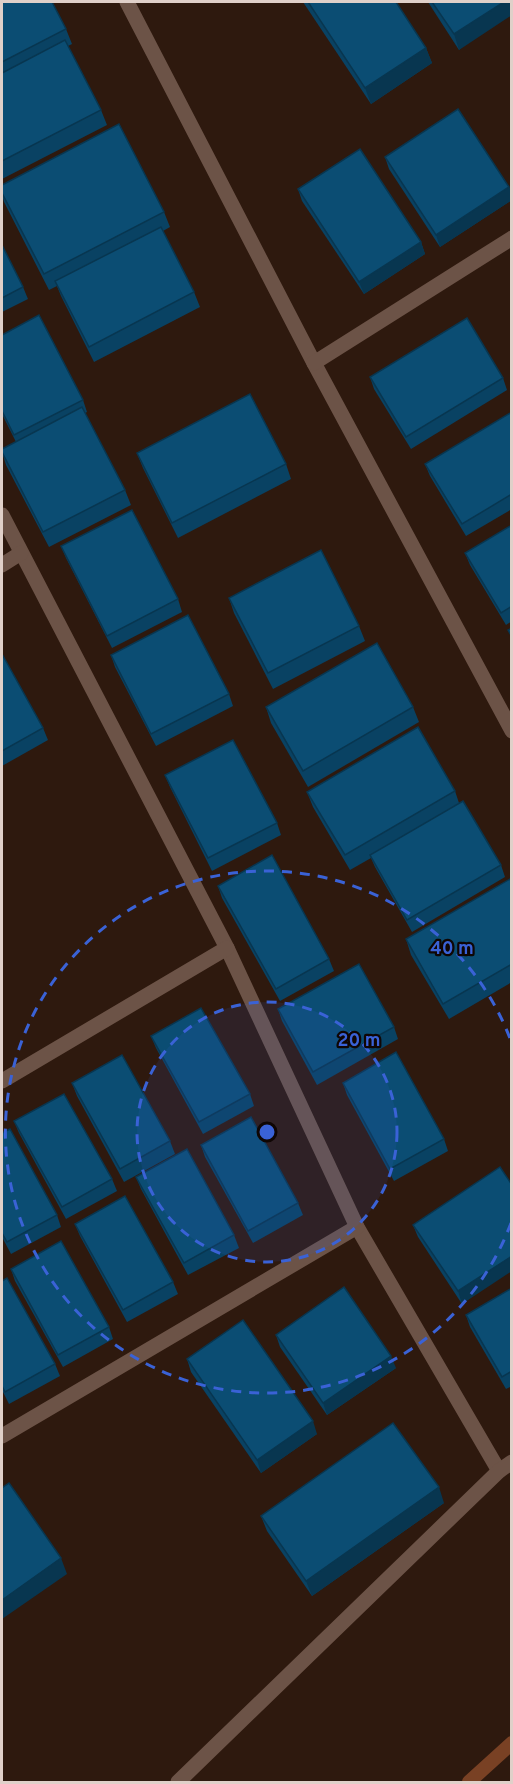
<svg xmlns="http://www.w3.org/2000/svg" width="513" height="1784" viewBox="0 0 513 1784" font-family="Overpass,sans-serif">
<style>
.lines{fill:none;stroke-linecap:round;stroke-linejoin:round}
.stream{stroke:#794124;stroke-width:14}
.street{stroke:#6c5347;stroke-width:15}
.wall{fill:#094263}
.shaded-wall{fill:#083650}
.building{fill:#0b4d73;stroke:#083650;stroke-width:1.5}
.ring{fill:none;stroke:#3a62d6;stroke-width:3;stroke-dasharray:10 8}
.centre{fill:#3a62d6;stroke:#0f0604;stroke-width:3}
.ring-label{font-size:18px;text-anchor:middle;font-weight:bold;fill:#3a62d6;stroke:#0f0604;stroke-width:4.5;stroke-linejoin:round;paint-order:stroke}
</style>
<rect width="100%" height="100%" fill="#2e190e"/>
<g class="lines">
<polyline class="stream" points="469,1782 512,1743"/>
<g class="street">
<polyline points="127,2 314,363 512,731"/>
<polyline points="314,363 512,238"/>
<polyline points="2,515 227,948 357,1227 499,1471"/>
<polyline points="2,565 21,553"/>
<polyline points="2,1081 227,948"/>
<polyline points="2,1436 357,1227"/>
<polyline points="178,1782 499,1471 512,1462"/>
</g>
</g>
<g class="wall">
<polygon points="2,2 66,29 72,44 68,46 101,110 107,125 2,179"/>
<polygon points="303,2 396,2 426,48 432,63 371,104"/>
<polygon points="428,2 512,2 459,50"/>
<polygon points="385,157 509,187 512,194 512,200 440,247 389,169"/>
<polygon points="2,185 164,212 170,227 163,231 194,292 200,307 94,362 61,296 57,286 49,290 4,202 2,195"/>
<polygon points="298,189 421,242 425,254 364,294 302,201"/>
<polygon points="2,245 23,287 28,299 2,312"/>
<polygon points="2,335 83,400 87,412 85,413 125,490 131,505 49,547 6,465 2,452 16,442 2,414"/>
<polygon points="370,377 503,378 507,390 411,449 374,389"/>
<polygon points="512,412 512,509 466,536 430,476 425,464"/>
<polygon points="137,453 286,464 291,479 178,538 143,468"/>
<polygon points="512,525 512,621 506,625 470,565 465,553"/>
<polygon points="61,546 178,599 182,612 112,648 66,558"/>
<polygon points="229,598 359,626 365,641 273,689 234,613"/>
<polygon points="2,654 43,728 48,740 2,766"/>
<polygon points="111,655 229,694 233,706 156,746 115,667"/>
<polygon points="266,707 413,707 419,722 308,787 271,723"/>
<polygon points="165,775 277,823 281,835 212,871 170,787"/>
<polygon points="455,791 459,803 501,865 505,877 412,932 375,867 371,858 350,870 313,807 307,792"/>
<polygon points="512,883 512,982 449,1019 411,955 406,939"/>
<polygon points="218,886 329,959 334,971 280,1001 222,898"/>
<polygon points="278,1009 394,1027 398,1039 317,1085 282,1021"/>
<polygon points="151,1036 250,1094 254,1106 203,1134 156,1048"/>
<polygon points="72,1083 170,1141 175,1154 124,1182 77,1096"/>
<polygon points="343,1083 444,1139 448,1151 394,1181 347,1095"/>
<polygon points="14,1121 112,1179 117,1191 66,1219 19,1133"/>
<polygon points="2,1133 57,1215 61,1227 11,1254 2,1237"/>
<polygon points="201,1145 298,1203 303,1215 253,1243 205,1157"/>
<polygon points="500,1167 462,1304 418,1237 413,1225"/>
<polygon points="136,1177 234,1235 239,1248 188,1275 141,1189"/>
<polygon points="75,1224 173,1282 178,1294 127,1322 80,1236"/>
<polygon points="11,1269 109,1327 113,1339 63,1367 15,1281"/>
<polygon points="2,1281 55,1364 60,1376 9,1404 2,1390"/>
<polygon points="512,1288 512,1386 506,1389 470,1327 466,1315"/>
<polygon points="276,1335 396,1368 327,1415 280,1347"/>
<polygon points="187,1359 317,1434 261,1473 191,1372"/>
<polygon points="444,1503 312,1596 267,1531 261,1516"/>
</g>
<g class="shaded-wall">
<polygon points="504,2 512,2 512,15 459,50 454,34"/>
<polygon points="426,48 432,63 371,104 365,88"/>
<polygon points="509,187 512,194 512,200 440,247 436,235"/>
<polygon points="421,242 425,254 364,294 359,282"/>
<polygon points="512,1256 512,1271 462,1304 458,1291"/>
<polygon points="391,1356 396,1368 327,1415 323,1403"/>
<polygon points="313,1421 317,1434 261,1473 257,1460"/>
<polygon points="439,1487 444,1503 312,1596 306,1581"/>
<polygon points="61,1558 67,1574 2,1619 2,1600"/>
</g>
<g class="building">
<polygon points="2,2 52,2 66,29 2,62"/>
<polygon points="308,2 396,2 426,48 365,88"/>
<polygon points="432,2 504,2 454,34"/>
<polygon points="65,40 101,110 2,161 2,73"/>
<polygon points="458,109 509,187 436,235 385,157"/>
<polygon points="119,124 164,212 44,274 2,193 2,185"/>
<polygon points="360,149 421,242 359,282 298,189"/>
<polygon points="161,227 194,292 89,347 55,281"/>
<polygon points="2,245 23,287 2,298"/>
<polygon points="39,315 83,400 14,435 2,411 2,335"/>
<polygon points="467,318 503,378 406,437 370,377"/>
<polygon points="250,394 286,464 172,523 137,453"/>
<polygon points="82,407 125,490 43,532 2,452 2,449"/>
<polygon points="512,412 512,494 462,524 425,464"/>
<polygon points="132,510 178,599 107,636 61,546"/>
<polygon points="512,525 512,606 501,613 465,553"/>
<polygon points="321,550 359,626 268,673 229,598"/>
<polygon points="188,615 229,694 151,734 111,655"/>
<polygon points="512,628 512,637 508,630"/>
<polygon points="377,643 413,707 303,771 266,707"/>
<polygon points="2,654 43,728 2,751"/>
<polygon points="418,727 455,791 345,855 307,792"/>
<polygon points="233,740 277,823 208,858 165,775"/>
<polygon points="463,801 501,865 407,920 370,855"/>
<polygon points="272,855 329,959 276,989 218,886"/>
<polygon points="510,879 512,883 512,964 443,1004 406,939"/>
<polygon points="359,964 394,1027 313,1072 278,1009"/>
<polygon points="201,1008 250,1094 199,1122 151,1036"/>
<polygon points="396,1052 444,1139 390,1169 343,1083"/>
<polygon points="122,1055 170,1141 120,1169 72,1083"/>
<polygon points="64,1094 112,1179 62,1207 14,1121"/>
<polygon points="251,1117 298,1203 248,1231 201,1145"/>
<polygon points="10,1129 57,1215 7,1242 2,1233 2,1133"/>
<polygon points="187,1149 234,1235 184,1263 136,1177"/>
<polygon points="500,1167 512,1185 512,1256 458,1291 413,1225"/>
<polygon points="125,1196 173,1282 123,1310 75,1224"/>
<polygon points="61,1241 109,1327 58,1355 11,1269"/>
<polygon points="7,1278 55,1364 5,1392 2,1386 2,1281"/>
<polygon points="344,1287 391,1356 323,1403 276,1335"/>
<polygon points="512,1288 512,1371 502,1377 466,1315"/>
<polygon points="243,1320 313,1421 257,1460 187,1359"/>
<polygon points="393,1423 439,1487 306,1581 261,1516"/>
<polygon points="9,1483 61,1558 2,1600 2,1488"/>
</g>
<circle cx="267" cy="1132" r="130" fill="#3a62d6" fill-opacity=".12"/>
<g class="ring">
<circle cx="267" cy="1132" r="130"/>
<path d="M511 1223A261 261 0 1 1 511 1041"/>
</g>
<circle cx="267" cy="1132" r="9" class="centre"/>
<g class="ring-label">
<text x="452" y="954">40 m</text>
<text x="359" y="1046">20 m</text>
</g>
<rect width="513" height="1784" fill="none" stroke="#e0d0c9" stroke-width="6"/>
</svg>
